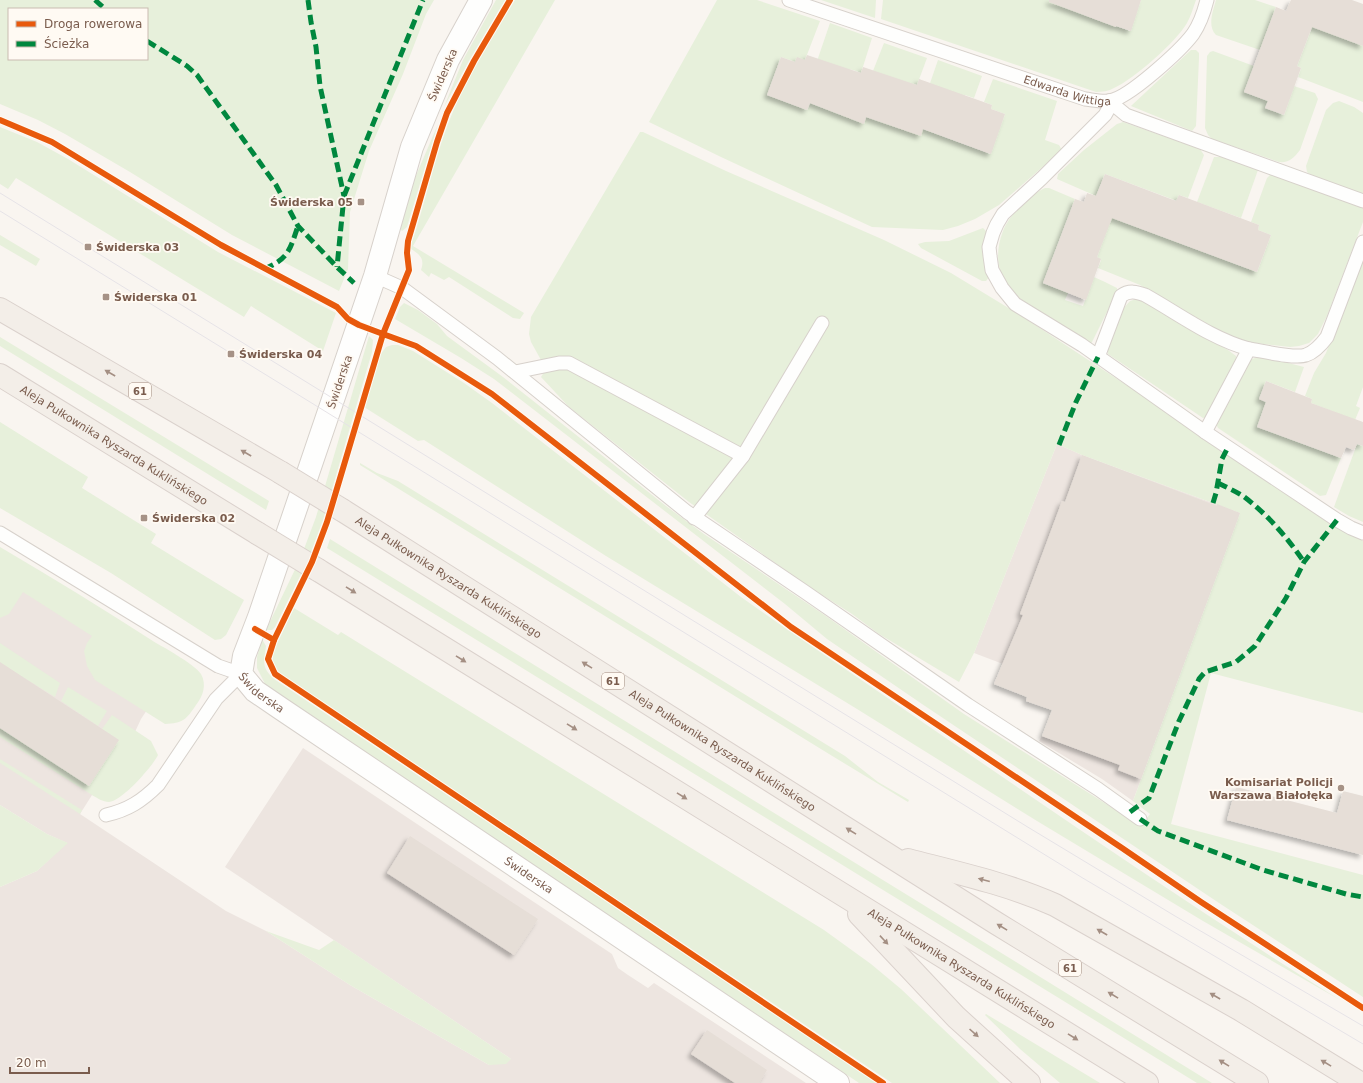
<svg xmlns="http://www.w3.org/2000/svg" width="1363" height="1083" viewBox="0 0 1363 1083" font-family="'DejaVu Sans',sans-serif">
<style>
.industrial{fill:#ede5e0}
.green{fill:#e7f0db;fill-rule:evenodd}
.building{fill:#e6ded7;filter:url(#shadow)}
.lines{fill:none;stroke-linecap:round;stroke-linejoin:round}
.lane-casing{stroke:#d7d1cb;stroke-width:15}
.street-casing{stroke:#d7d1cb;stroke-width:24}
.primary-casing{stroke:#dad1cc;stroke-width:24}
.lane{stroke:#fefefd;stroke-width:13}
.street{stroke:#fefefd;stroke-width:22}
.primary{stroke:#f3eee8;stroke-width:22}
.tram{stroke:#e6e3e7;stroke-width:1}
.primary-bridge-casing{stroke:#dad1cc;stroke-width:24;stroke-linecap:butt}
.primary-bridge{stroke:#f3eee8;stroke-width:22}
.quiet{stroke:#00873e;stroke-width:5;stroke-dasharray:10 5;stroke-linecap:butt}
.cycleway-casing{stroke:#fffaf3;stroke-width:8}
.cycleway{stroke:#e8590c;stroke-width:6}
.oneway{fill:#a48f83}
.poi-dot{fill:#a69286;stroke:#fffaf3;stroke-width:1.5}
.labels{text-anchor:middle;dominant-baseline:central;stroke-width:3.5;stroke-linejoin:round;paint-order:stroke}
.shield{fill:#fffaf3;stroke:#a28b7f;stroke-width:1}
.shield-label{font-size:10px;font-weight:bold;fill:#7a5c4d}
.street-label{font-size:11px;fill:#7a5c4d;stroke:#fffaf3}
.poi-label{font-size:11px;font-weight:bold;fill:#7a5c4d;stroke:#fffaf3;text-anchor:start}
</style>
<defs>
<filter id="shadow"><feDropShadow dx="-3.5" dy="3.5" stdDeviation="2" flood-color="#0004"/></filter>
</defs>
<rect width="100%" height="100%" fill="#f9f5f0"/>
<g class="industrial">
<polygon points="1057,444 1082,455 1240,513 1133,801 1102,779 1039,741 1042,736 1087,753 1095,735 1003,664 974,653"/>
<polygon points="0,558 174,669 141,719 134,734 110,799 92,795 80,814 226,911 266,931 350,985 489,1065 511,1059 225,867 303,748 612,954 618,968 628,975 648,988 654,983 806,1083 0,1083 0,887 37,871 67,843 47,834 0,805"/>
</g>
<g class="green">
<path d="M 0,0 L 434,0 L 426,14 L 403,74 L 369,151 L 350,212 L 348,269 L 339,291 L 232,235 L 130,172 L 65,134 L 38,120 L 0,104 ZM 9,9 L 147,9 L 147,59 L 9,59 Z"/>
<polygon points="496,0 505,0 470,59 444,107 463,60"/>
<path d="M 515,0 L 555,0 L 413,246 L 524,313 L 520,319 L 513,318 L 449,277 L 444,280 L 431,273 L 429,277 L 421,270 C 425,258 420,255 410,248 C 426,202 435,153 454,109 C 471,71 494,35 515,0 Z"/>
<polygon points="717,0 757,0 820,21 805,60 795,62 781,57 767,95 807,110 810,103 864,123 866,117 923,129 990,154 1005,114 991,109 992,105 984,102 993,79 1057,101 1045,140 1059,145 1062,150 999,205 975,219 958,226 943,230 872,227 721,157 649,122"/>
<polygon points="821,0 876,0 875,18"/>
<path d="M 883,0 L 1075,0 L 1087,5 L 1084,15 L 1116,27 L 1116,26 L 1130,31 L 1141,0 L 1196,0 C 1193,8 1191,16 1187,23 C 1176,42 1134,79 1114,88 C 1109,91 1102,92 1096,92 L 881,19 Z"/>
<path d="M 1216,0 L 1255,0 L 1276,7 L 1260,50 L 1216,35 C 1207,26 1213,11 1216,0 Z"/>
<polygon points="1314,22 1363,46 1363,102 1298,77 1301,68 1297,66"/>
<polygon points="830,23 872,38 861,73 853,70 816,64"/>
<polygon points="884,43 927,58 917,85 871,76"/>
<polygon points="1191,50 1196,50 1199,53 1199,58 1196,126 1192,131 1131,106"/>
<path d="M 1213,51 L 1254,66 L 1244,92 L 1268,101 L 1265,108 L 1284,115 L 1294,86 L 1315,93 L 1318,99 L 1300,150 C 1294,158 1289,163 1279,162 L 1212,139 L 1208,135 L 1205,128 L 1207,56 L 1210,52 Z"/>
<polygon points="938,60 982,76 974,98 965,95 962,102 928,89"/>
<polygon points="1339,101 1354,107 1363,113 1363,195 1311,175 1307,172 1306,166 1326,110 1333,103"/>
<polygon points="1123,122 1200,149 1204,155 1188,198 1179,195 1177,201 1105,174 1096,196 1057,179 1058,174 1084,150 1117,124"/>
<polygon points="438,124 407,227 402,231 400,229 409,192"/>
<polygon points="0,127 37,142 68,159 218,252 336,313 323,351 251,306 244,317 16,178 8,189 0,184"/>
<polygon points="640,132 643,132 726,171 884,240 951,273 1020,315 1363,541 1363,713 1211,673 1171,824 1363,875 1363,997 1219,903 922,704 827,639 785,604 494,379 461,358 395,319 400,307 404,303 418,310 437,324 447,336 503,377 666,506 704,534 823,614 964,714 1141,826 1150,814 1133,801 1240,513 1082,455 1057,444 974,653 959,682 879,634 852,614 808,586 689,502 569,407 541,377 546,369 531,342 529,334 531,317"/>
<polygon points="1214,157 1223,157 1258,170 1241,218 1197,202"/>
<polygon points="1270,175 1273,175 1363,207 1363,222 1327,316 1318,334 1309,343 1299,346 1290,347 1247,342 1225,334 1140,285 1098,268 1101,260 1097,257 1113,213 1123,222 1257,272 1271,235 1258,230 1259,225 1251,222 1267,178"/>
<path d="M 1045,188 L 1049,188 L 1075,199 L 1043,283 L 1068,293 L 1065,300 L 1083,306 L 1094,277 L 1105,282 L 1117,288 L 1117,292 L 1091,344 C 1076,334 1060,324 1045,314 C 1036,309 1027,304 1019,298 C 998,280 993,257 1003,231 C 1009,215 1029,195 1045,188 Z"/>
<path d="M 983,228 C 993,236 982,245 983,255 C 983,262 987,270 989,277 L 986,281 L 982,281 L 921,248 L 918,244 L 925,242 L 949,241 Z"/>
<polygon points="0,235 40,259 36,266 0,245"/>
<polygon points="1363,255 1363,387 1356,406 1360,408 1355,420 1311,403 1312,399 1305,396 1314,373 1326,353"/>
<polygon points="1136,299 1144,301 1228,350 1236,356 1237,361 1207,417 1203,418 1200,416 1108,354 1108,349 1122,310 1130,301"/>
<polygon points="369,336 373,340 372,352 323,520 308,560 275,627 272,630 266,630 301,557 316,517"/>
<polygon points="0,337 269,501 266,510 0,346"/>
<path d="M 392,345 L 398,345 L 413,351 L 464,383 L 492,403 L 741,597 L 785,628 C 969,753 1151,882 1340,1000 L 1203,921 L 1037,821 L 857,709 L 606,556 L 424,440 L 418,441 L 364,407 L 380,355 L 386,347 Z"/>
<polygon points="1261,356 1304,367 1295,392 1266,381 1259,399 1266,402 1257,427 1341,458 1326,495 1320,496 1218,428 1216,424 1249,360"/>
<polygon points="0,422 88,477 82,488 156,534 151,543 244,600 226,635 221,639 215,640 111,573 0,508"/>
<polygon points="1357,444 1363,446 1363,522 1349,516 1334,507"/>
<polygon points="360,463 377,473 398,481 845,756 878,782 909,800 908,802 829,754 360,465"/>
<polygon points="330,539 1212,1083 1197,1083 327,548"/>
<path d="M 0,547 C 53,578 105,610 156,643 C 167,649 195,665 201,674 C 207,685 203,696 196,705 C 186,720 183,723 165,724 L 95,680 L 87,666 L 84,651 L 87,643 L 92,636 L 23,592 L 9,614 L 0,618 Z"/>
<path d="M 294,608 L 338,635 L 341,632 L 824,930 L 871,964 L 901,989 L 1000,1083 L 892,1083 L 289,680 C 277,670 269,667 274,650 Z"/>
<path d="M 262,639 L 266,646 C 264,662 261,667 274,679 L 877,1083 L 859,1083 L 386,766 L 308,718 L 266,686 L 257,668 L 257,657 Z"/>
<polygon points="0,643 60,683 55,697 0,663"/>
<polygon points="68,687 107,711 98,726 61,701"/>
<path d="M 112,715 L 151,741 L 158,755 C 152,767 122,801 109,802 C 103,802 97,798 92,795 L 0,737 L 0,728 L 119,740 L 102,729 Z"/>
<polygon points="0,759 82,810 80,814 0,763"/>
<polygon points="0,805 47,834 68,843 37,871 0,887"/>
<polygon points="266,931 319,950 334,940 511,1059 506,1064 489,1065 350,985"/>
<polygon points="986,1014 1100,1083 1060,1083 1020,1049 985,1015"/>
</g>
<g class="building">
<polygon points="1049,0 1141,0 1131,31 1116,26 1116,27 1049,2"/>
<polygon points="1291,0 1352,0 1363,4 1363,46 1312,27 1297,66 1301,68 1284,115 1265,108 1268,101 1244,92 1276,7 1286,11"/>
<polygon points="807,55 861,73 863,67 917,85 919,79 992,105 991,109 1005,114 991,154 923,129 921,136 866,117 864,124 810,103 807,110 767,95 781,57 795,62 797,57 805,60"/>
<polygon points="1105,174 1176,201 1179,195 1259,225 1258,230 1271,235 1257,272 1112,218 1097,257 1101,259 1086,300 1043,283 1075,199 1084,202 1087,193 1096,196"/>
<polygon points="1266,381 1312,399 1311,403 1363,422 1363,446 1357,444 1354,450 1346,447 1341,458 1257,427 1266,402 1259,399"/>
<polygon points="1082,455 1217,506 1217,504 1240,513 1141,779 1118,770 1120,765 1042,736 1052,710 1026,701 1027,697 994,684 1023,615 1020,614 1062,501 1065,502"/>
<polygon points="0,662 119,740 89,786 0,728"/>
<polygon points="1236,787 1337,813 1343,791 1363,796 1363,855 1227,820"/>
<polygon points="410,836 538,919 514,955 387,873"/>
<polygon points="707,1030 767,1070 759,1083 735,1083 691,1054"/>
</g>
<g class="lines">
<g class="lane-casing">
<g id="lane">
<path id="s1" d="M 789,0 L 1085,99 C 1093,100 1101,102 1109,101 C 1128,99 1181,50 1193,34 C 1200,24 1204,12 1207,0"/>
<polyline points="1109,101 1109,108 1105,115 1042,178 1003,214 997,224 993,233 989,247 990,256 992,270 1002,288 1015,304 1082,345 1205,432 1337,520 1351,528 1363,533"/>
<polyline points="1109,101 1126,115 1363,201"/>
<polyline points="375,276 402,288 497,358 687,512 805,592 968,705 1098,789 1140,819"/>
<path d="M 1249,349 C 1262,351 1295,359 1306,355 C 1315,352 1321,345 1327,337 L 1363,242"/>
<path d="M 1098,357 L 1121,296 C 1129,290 1137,292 1145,295 C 1179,314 1212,339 1249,349 L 1205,432"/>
<polyline points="515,372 559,363 569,363 743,456"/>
<polyline points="694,518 743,456 822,323"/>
<path d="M 0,533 L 218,666 L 241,674 L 216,699 L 158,785 C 142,801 128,810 106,815"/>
</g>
</g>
<g class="street-casing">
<g id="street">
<path id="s2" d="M 481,0 L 448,60 L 412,147 L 375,276 L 259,617 L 244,656 L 241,674 L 255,691 L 280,708 L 838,1083"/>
</g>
</g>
<g class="primary-casing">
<g id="primary">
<polyline points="0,309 280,472"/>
<path id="s3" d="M 0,375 L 257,533"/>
<path id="s4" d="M 342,510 L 996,923 L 1257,1083"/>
<path id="s5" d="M 318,570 L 1147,1083"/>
<path d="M 908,860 C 958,873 1008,884 1055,905 L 1241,1010 L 1360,1083"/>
<polyline points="859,914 956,1017 1029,1083"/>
</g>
</g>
<use href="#lane" class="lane"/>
<use href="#street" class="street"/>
<use href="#primary" class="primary"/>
<g class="tram">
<polyline points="0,193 1026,826 1175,916 1363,1026"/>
<polyline points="0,211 1081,877 1363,1044"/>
</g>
<g class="primary-bridge-casing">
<g id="primary-bridge">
<polyline points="280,472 342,510"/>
<polyline points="257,533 318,570"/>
</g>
</g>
<use href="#primary-bridge" class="primary-bridge"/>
<g class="quiet">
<polyline points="95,0 105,9"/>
<polyline points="308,0 311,22 316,47 320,86 344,196 337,267"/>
<polyline points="147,41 187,66 197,75 276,185 298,226 337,267 354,283"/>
<polyline points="344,196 423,0"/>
<path d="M 264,269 C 289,259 290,249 298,226"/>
<polyline points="1059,445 1076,402 1098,357"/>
<path d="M 1218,483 C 1226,487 1235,491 1243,496 C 1267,514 1287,537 1304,562"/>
<polyline points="1213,503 1216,493 1222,459 1228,447"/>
<polyline points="1130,812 1149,798 1179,721 1199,679 1205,672 1236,662 1255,646 1286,598 1304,562 1337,520"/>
<polyline points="1140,819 1158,831 1263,870 1346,894 1363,897"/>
</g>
<g class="cycleway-casing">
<g id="cycleway">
<polyline points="0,120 52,142 221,245 337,307 348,319 359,325 383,334 409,270 407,253 408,241 437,142 447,113 474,61 510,0"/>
<polyline points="255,629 274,640 268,659 275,674 883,1083"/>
<polyline points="274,640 312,562 327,522 383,334 416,346 492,394 791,627 1122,848 1201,902 1363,1008"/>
</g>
</g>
<use href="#cycleway" class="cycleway"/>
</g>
<defs><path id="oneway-solid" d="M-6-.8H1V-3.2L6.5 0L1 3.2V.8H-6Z"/></defs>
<g class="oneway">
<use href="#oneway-solid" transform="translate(110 373) rotate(-150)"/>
<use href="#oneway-solid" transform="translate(246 453) rotate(-150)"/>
<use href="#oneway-solid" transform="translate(351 590) rotate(32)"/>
<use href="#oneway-solid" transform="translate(461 659) rotate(32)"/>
<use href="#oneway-solid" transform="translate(587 665) rotate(-148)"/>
<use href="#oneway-solid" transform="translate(572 727) rotate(32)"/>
<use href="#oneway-solid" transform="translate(682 796) rotate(32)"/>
<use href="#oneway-solid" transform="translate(851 831) rotate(-148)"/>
<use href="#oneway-solid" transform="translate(984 880) rotate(-165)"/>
<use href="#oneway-solid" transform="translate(1002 927) rotate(-149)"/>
<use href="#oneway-solid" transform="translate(1102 932) rotate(-150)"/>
<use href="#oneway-solid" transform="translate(884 940) rotate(47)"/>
<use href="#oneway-solid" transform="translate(1113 995) rotate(-149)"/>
<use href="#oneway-solid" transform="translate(1215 996) rotate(-150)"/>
<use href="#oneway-solid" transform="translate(974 1033) rotate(42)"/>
<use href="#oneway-solid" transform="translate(1073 1037) rotate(32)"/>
<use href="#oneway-solid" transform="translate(1224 1063) rotate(-148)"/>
<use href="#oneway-solid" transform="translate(1326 1063) rotate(-149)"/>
</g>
<g class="poi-dot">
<rect x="357" y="198" width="8" height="8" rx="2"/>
<rect x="84" y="243" width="8" height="8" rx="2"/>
<rect x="102" y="293" width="8" height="8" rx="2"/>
<rect x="227" y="350" width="8" height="8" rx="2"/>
<rect x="140" y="514" width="8" height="8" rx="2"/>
<circle cx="1341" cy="788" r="4"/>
</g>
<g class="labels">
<g class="shield">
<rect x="129" y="383" width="22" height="16" rx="3"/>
<rect x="602" y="673" width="22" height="16" rx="3"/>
<rect x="1059" y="960" width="22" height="16" rx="3"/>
</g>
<g class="shield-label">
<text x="140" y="391">61</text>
<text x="613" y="681">61</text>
<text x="1070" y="968">61</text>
</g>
<g class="street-label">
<text transform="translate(443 75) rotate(-66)">Świderska</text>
<text stroke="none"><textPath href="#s1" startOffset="293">Edwarda Wittiga</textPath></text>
<text transform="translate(340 382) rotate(-71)">Świderska</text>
<text stroke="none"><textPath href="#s3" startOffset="134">Aleja Pułkownika Ryszarda Kuklińskiego</textPath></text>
<text stroke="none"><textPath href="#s4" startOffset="126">Aleja Pułkownika Ryszarda Kuklińskiego</textPath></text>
<text stroke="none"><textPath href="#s2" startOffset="745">Świderska</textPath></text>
<text stroke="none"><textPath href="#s4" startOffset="450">Aleja Pułkownika Ryszarda Kuklińskiego</textPath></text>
<text stroke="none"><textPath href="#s2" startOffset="1069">Świderska</textPath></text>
<text stroke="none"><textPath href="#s5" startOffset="757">Aleja Pułkownika Ryszarda Kuklińskiego</textPath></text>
</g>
<g class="poi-label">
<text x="353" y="202" text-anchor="end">Świderska 05</text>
<text x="96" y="247">Świderska 03</text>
<text x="114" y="297">Świderska 01</text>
<text x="239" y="354">Świderska 04</text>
<text x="152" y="518">Świderska 02</text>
<text x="1333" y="782" text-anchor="end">Komisariat Policji<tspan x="1333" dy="13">Warszawa Białołęka</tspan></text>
</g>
</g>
<rect x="8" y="8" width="140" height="52" fill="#fffaf3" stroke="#cabbb1"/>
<rect x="16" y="21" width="20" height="6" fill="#e8590c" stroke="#cabbb1"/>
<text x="44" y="28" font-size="12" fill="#7a5c4d">Droga rowerowa</text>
<rect x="16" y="41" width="20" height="6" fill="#00873e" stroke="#cabbb1"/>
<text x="44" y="48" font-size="12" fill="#7a5c4d">Ścieżka</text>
<path d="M10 1067v6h79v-6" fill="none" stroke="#7a5c4d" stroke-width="2"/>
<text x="16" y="1067" font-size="12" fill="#7a5c4d" stroke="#fffaf3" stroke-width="3" paint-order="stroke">20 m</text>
</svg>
